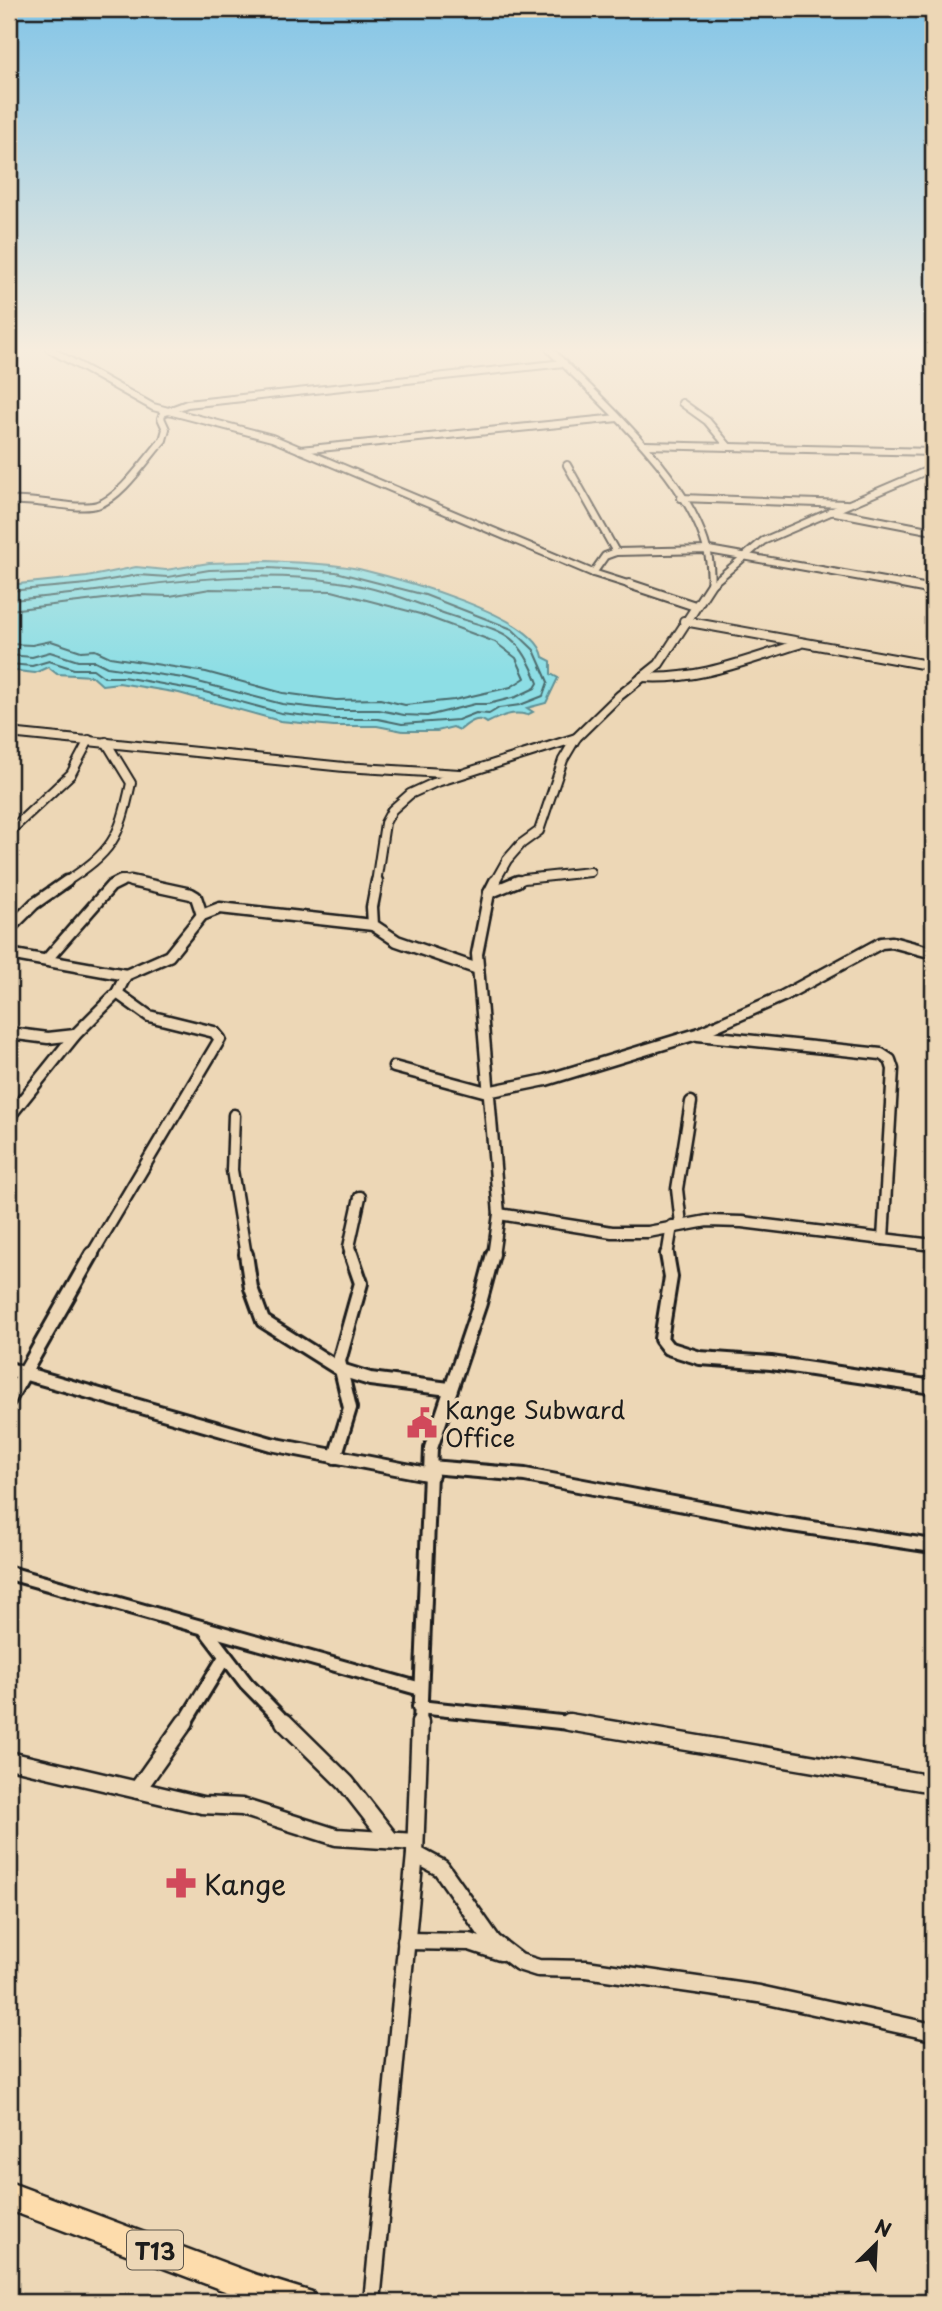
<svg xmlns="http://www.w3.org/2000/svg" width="942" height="2311" viewBox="0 0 942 2311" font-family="'Playpen Sans',sans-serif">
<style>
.water{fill:#8ddee5;stroke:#609095;stroke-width:2}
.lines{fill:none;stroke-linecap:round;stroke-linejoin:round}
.shore{stroke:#496a6c;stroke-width:2}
.minor-far4-casing{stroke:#1c1c1c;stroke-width:10}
.minor-far3-casing{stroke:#1c1c1c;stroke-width:12}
.minor-far2-casing{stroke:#1c1c1c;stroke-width:15}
.minor-far1-casing{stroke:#1c1c1c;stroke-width:18}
.minor-casing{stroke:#1c1c1c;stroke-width:21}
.trunk-casing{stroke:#1c1c1c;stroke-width:5}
.minor-far4{stroke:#edd7b6;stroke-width:6}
.minor-far3{stroke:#edd7b6;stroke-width:8}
.minor-far2{stroke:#edd7b6;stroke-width:10}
.minor-far1{stroke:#edd7b6;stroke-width:12}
.minor{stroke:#edd7b6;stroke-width:16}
.trunk{fill:#fddcac;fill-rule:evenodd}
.labels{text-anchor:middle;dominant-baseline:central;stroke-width:7;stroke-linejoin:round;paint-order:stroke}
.shield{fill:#edd7b6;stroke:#5b544a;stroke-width:2}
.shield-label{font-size:23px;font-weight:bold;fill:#1c1c1c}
.poi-label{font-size:24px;fill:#1c1c1c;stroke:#edd7b6;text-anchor:start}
.near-poi-label{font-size:28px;fill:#1c1c1c;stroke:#edd7b6;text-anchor:start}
</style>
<rect width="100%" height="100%" fill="#edd7b6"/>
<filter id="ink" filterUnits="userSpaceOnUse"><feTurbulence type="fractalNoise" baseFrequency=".0143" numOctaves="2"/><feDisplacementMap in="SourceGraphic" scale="14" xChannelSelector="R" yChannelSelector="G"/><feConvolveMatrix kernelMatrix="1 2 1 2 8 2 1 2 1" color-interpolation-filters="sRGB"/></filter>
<g filter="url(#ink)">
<path class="water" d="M 268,561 C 298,563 330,563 359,569 C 396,578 537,615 543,657 L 551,661 L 551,674 L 558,678 L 546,703 L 527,708 L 533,712 L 527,715 C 513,711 501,716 487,723 C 477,714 465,726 460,730 L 453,727 L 437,731 L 403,731 L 377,726 L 334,726 L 280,721 L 179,693 L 119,683 L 102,685 L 92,676 L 57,674 L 48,667 L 35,673 L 9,670 L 9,585 L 87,577 L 136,567 L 166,570 L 209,563 Z"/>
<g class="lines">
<g class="shore">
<polyline points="9,591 87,584 138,575 168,577 209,570 268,568 336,572 425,595 512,629 534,650 548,682 543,696 520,705 499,708 489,714 476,713 458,720 402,724 378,719 335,719 281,713 201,691 123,677 104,677 93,669 74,669 49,661 32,666 9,664"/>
<path d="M 9,600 C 118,592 230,565 339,582 C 377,587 411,601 446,614 C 498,632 517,626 538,683 L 535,688 L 516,697 L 488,704 L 475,704 L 427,716 L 404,715 L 379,710 L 335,710 L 282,704 L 183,678 L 107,667 L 95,661 L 78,661 L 50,652 L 32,657 L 9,655"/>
<polyline points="9,610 139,595 170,596 210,589 332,591 420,614 495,642 516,658 525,678 511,687 454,700 405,705 380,699 336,700 283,693 206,672 110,657 95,650 81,651 51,641 32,645 9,644"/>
</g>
<g class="minor-far4-casing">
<g id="minor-far4">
<polyline points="49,349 153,407 272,438 593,573 634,586"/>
<path d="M 549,349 C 603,404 720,502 710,586"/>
<polyline points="682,403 707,421 728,446"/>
<polyline points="645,445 933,452"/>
<polyline points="300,450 618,418"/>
<polyline points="567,465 616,552"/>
<polyline points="681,498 846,504"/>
<path d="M 9,501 C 35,498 77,511 97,505 C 120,499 147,458 163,440 L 166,429 L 161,418 L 163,413 L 187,404 L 564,363"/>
<polyline points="830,511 933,531"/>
<polyline points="593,573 605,556 616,552 709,550 912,586"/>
<polyline points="711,585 763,541 933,468"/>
</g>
</g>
<g class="minor-far3-casing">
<g id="minor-far3">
<polyline points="629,584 695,606"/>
<polyline points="902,584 933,590"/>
<polyline points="684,621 933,666"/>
<path d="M 642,677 C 697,681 747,660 799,644"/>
<polyline points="9,733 344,767 460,774"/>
<polyline points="9,832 71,774 89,740"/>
<path d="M 64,883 C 113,851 119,839 131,783 L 106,742"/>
<polyline points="117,883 124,880 139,883"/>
<polyline points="376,883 385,823 392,810 410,794 434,783 576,738"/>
<polyline points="494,883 507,860 521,844 539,831 563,760 576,738 619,696 659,664 711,584"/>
<polyline points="514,883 524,879 590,872"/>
</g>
</g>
<g class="minor-far2-casing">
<g id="minor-far2">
<polyline points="131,881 191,894 196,897 202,915"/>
<polyline points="377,881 372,907 373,925 397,941 478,969"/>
<polyline points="489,893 518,881"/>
<polyline points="9,929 34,904 67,881"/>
<polyline points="9,954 126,975 169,956 202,915 220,908 373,925"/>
<polyline points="48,958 111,886 121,881"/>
<polyline points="9,1033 48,1038 75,1035"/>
<polyline points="698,1035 881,1054 890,1060 893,1069 883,1239"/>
<polyline points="394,1067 487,1092 546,1080 697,1034 783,996 881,943 892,942 933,953"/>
<polyline points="234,1115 232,1170 246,1256"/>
<polyline points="9,1117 75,1035 117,993 126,975"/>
<polyline points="499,1214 612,1232 648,1232 707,1221 742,1222 933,1245"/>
<polyline points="681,1224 677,1189 691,1102"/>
<polyline points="91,1256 220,1039 214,1032 149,1016 117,993"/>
<polyline points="352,1256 349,1247 360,1197"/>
<polyline points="493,1256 499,1214 477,954 489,893 495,881"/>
<polyline points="667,1256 672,1226"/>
</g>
</g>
<g class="minor-far1-casing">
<g id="minor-far1">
<polyline points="246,1254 251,1288 263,1321 341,1370 370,1379 449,1389"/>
<polyline points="667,1254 671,1277 661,1339 668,1348 700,1358 771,1363 933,1387"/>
<polyline points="9,1369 271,1444 432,1475"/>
<polyline points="9,1400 92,1254"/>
<polyline points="335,1457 350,1408 339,1361 361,1283 351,1254"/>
<polyline points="431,1467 525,1475 785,1524 933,1546"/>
<polyline points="9,1573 421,1689"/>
<polyline points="204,1628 246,1683 286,1724"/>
<polyline points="419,1707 579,1724"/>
<polyline points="184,1724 223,1660"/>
<polyline points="420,1724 431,1448 480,1303 493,1254"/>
</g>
</g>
<g class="minor-casing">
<g id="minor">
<polyline points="284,1722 346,1783 389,1838"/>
<polyline points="569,1722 933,1784"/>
<polyline points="9,1760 202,1805 242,1807 336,1837 415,1842"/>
<polyline points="137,1790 185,1722"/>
<polyline points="415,1854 441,1868 493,1942 519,1962 538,1968 586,1969 759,1994 933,2032"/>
<polyline points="406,1941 470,1942 500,1952"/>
<polyline points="372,2302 415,1854 420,1722"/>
</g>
</g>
<g class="trunk-casing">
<polygon id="trunk" points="9,2182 257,2275 312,2292 317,2302 254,2302 9,2210"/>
</g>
<use href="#minor-far4" class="minor-far4"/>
<use href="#minor-far3" class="minor-far3"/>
<use href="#minor-far2" class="minor-far2"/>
<use href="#minor-far1" class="minor-far1"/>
<use href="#minor" class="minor"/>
<use href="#trunk" class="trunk"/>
</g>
</g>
<linearGradient id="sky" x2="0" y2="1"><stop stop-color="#83c5e7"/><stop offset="0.52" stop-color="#f7edde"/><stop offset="1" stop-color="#f7edde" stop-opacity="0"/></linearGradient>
<rect width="942" height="673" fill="url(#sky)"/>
<defs>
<g id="civic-bare" transform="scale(2.415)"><path d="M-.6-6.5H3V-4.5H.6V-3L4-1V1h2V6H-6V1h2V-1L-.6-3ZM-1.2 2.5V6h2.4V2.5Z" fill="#d1495b" stroke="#edd7b6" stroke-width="2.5" paint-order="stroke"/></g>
<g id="pharmacy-bare" transform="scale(2.415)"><path d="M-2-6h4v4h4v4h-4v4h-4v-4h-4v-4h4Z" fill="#d1495b" stroke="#edd7b6" stroke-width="2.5" paint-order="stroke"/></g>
</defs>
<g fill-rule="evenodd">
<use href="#civic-bare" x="422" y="1423"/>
<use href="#pharmacy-bare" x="181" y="1883"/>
</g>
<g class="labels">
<rect class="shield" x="127" y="2230.5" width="56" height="39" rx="5"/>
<g class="shield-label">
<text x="155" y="2250">T13</text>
</g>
<g class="poi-label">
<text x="445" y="1409">Kange Subward<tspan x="445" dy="28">Office</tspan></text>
</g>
<g class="near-poi-label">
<text x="204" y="1883">Kange</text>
</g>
</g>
<rect width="942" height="2311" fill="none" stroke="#edd7b6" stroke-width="35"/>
<rect x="18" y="18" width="907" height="2276" fill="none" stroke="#1c1c1c" stroke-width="2.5" filter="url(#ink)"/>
<g transform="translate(876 2244) rotate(24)" stroke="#edd7b6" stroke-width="5" paint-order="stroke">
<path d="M0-5L12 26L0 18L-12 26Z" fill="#1c1c1c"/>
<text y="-10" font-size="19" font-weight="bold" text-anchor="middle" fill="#1c1c1c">N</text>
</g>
</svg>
